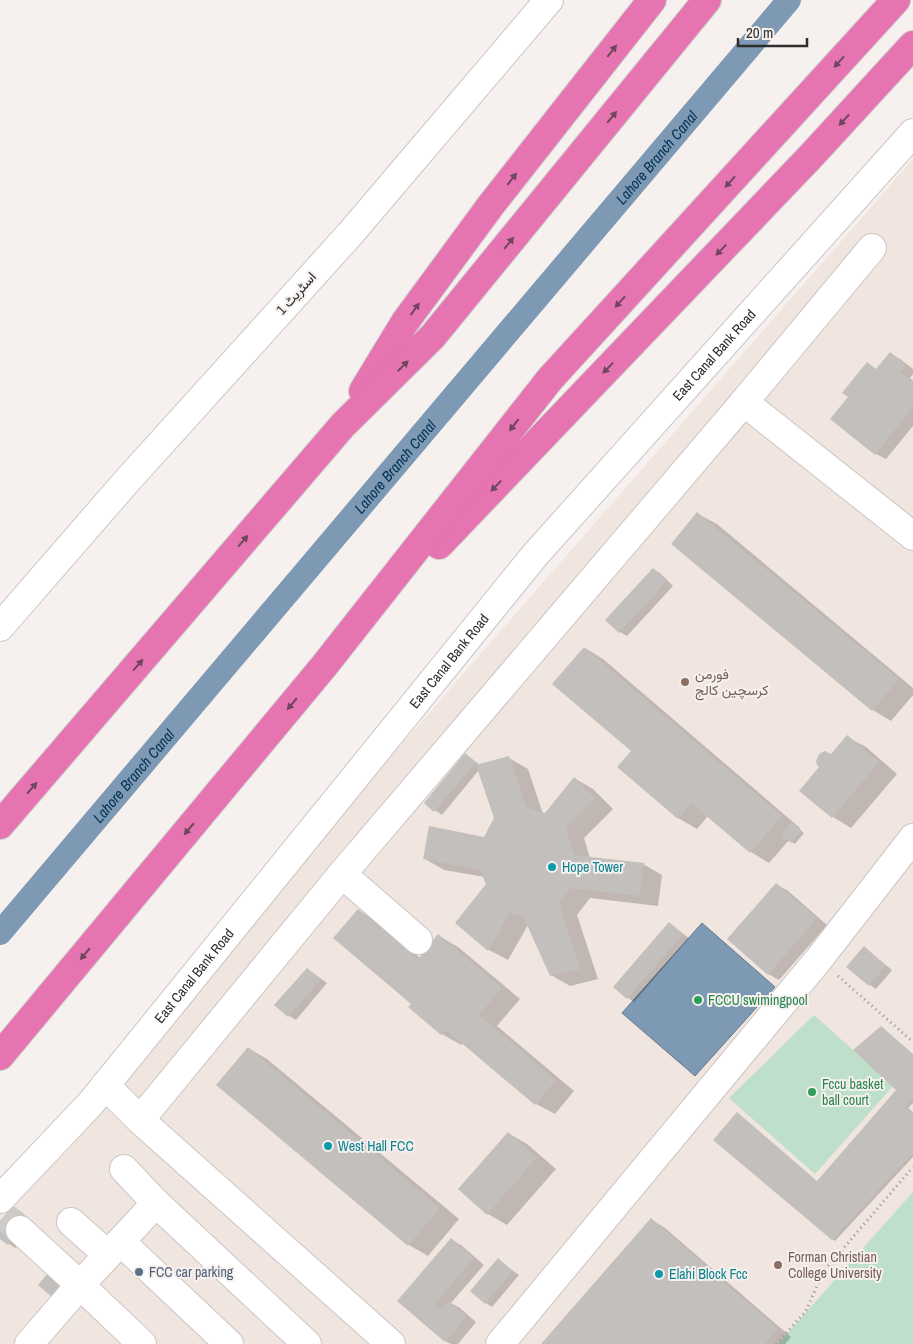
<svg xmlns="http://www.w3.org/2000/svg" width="913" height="1344" viewBox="0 0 913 1344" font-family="'Archivo Narrow',Vazirmatn,sans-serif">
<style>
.built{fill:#f1e5df}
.green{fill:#bedfc9}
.water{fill:#7d99b4;stroke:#66798b}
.shadow{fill:#0003}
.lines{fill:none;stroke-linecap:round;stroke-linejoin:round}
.canal{stroke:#7d99b4;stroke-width:24}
.building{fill:#c2bfbc}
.minor-tunnel{stroke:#cecac8;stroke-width:28;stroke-dasharray:28 14;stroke-linecap:butt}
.minor-casing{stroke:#cac6c4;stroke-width:30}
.highway-casing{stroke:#cdcdcc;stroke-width:30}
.path{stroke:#94908f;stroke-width:3;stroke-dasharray:1 4;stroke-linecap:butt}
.minor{stroke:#fff;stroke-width:28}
.highway{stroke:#e574b1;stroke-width:28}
.oneway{fill:#6f465b}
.education-dot{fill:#8d6e63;stroke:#f6f1ef;stroke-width:2}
.culture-dot{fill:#0f9aa8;stroke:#f6f1ef;stroke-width:2}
.leisure-dot{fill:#2e9e5b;stroke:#f6f1ef;stroke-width:2}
.service-dot{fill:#5c6f8a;stroke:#f6f1ef;stroke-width:2}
.labels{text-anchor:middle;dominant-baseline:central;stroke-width:4;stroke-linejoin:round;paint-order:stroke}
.street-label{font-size:14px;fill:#2f2d2c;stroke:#f6f1ef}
.education-label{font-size:14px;fill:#785e54;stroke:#f6f1ef;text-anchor:start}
.culture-label{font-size:14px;fill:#0d838f;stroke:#f6f1ef;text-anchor:start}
.leisure-label{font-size:14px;fill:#27864d;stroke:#f6f1ef;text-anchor:start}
.service-label{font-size:14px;fill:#4e5e75;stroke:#f6f1ef;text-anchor:start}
.water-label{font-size:15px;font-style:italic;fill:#003053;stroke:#f6f1ef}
</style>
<rect width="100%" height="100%" fill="#f6f1ef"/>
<polygon class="built" points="913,159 913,1344 0,1344 0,1204"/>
<g class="green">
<polygon points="814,1015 893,1086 815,1174 729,1098"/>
<polygon points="913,1191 913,1344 778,1344 912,1193"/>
</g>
<polygon class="water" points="702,923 775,987 695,1076 622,1013"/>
<g class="shadow">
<polygon points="890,353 900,359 913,369 913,374 910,378 913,381 913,426 886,459 876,454 877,370"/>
<polygon points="698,514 717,524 913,688 913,695 891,721 873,710"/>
<polygon points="653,569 660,573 673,586 627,636 620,632 606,620"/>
<polygon points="585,648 603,659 800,828 799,829 804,833 795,844 789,840 769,863 751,852 708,816 697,829 678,818 633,751"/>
<polygon points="847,737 866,747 897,774 851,828 833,817"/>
<polygon points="466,755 480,765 509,758 528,769 543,814 545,814 574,778 593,789 613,809 584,838 590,858 643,864 662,875 658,906 590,898 577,915 598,979 570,986 551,975 528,925 508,960 489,950 456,923 488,884 485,877 444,870 425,859 485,838 495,819 479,770 442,815 425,803"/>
<polygon points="777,885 787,890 827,925 779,980 768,974"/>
<polygon points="358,910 377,921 420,958 439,936 458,947 520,999 497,1026 574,1091 555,1114 536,1104 463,1042 461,1045 442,1034 412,1004"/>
<polygon points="669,924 689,938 634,1002 628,998"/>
<polygon points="864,948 870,952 892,970 876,989 870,985 848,967"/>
<polygon points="307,969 327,983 296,1020 289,1016 276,1005"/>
<polygon points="248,1048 267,1059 459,1219 428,1256 409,1245 218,1085"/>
<polygon points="913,1055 913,1103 908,1108 913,1113 913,1157 835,1241 832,1239 818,1182 897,1090"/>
<polygon points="508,1133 527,1144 556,1169 507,1225 488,1214 460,1189"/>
<polygon points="13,1207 20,1211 35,1224 15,1248 0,1237 0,1224"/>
<polygon points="652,1220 665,1228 791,1337 785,1344 542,1344"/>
<polygon points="451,1240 461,1245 484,1265 451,1303 460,1308 476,1322 458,1344 451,1344 445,1341 398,1301"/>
<polygon points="498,1260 519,1275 492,1307 486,1303"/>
</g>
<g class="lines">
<path class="canal" id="s1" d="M 0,933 L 789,0"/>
</g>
<g class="building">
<polygon points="890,352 906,365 900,372 913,382 913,407 875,455 830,419 848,397 842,393 867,362 876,369"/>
<polygon points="697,512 899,679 872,711 671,544"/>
<polygon points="653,568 667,581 619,633 605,620"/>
<polygon points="584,647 782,816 750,853 691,803 678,819 617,767 631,751 552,684"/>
<polygon points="847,735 879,762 832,818 799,791 819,767 817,765 816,761 819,754 825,751 831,754"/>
<polygon points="465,753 476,762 434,812 424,803"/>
<polygon points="509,756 526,807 545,813 574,777 595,798 566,827 574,855 644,863 639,896 571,888 559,903 580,969 550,976 523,916 510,913 488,951 455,923 486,884 480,870 423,859 429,826 484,837 494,818 476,765"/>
<polygon points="792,822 802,831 791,843 781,835"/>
<polygon points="776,883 817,918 768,975 727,939"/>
<polygon points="358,909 418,959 438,934 502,988 479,1015 556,1080 535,1105 446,1030 441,1035 408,1007 411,1004 333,938"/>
<polygon points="669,922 683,934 627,999 613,987"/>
<polygon points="864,946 886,966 869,986 846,967"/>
<polygon points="307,968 321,979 288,1017 274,1005"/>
<polygon points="881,1026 913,1054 913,1098 906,1106 913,1112 913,1153 832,1240 713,1140 737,1112 817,1181 896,1090 853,1050"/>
<polygon points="248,1047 440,1208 408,1246 216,1085"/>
<polygon points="508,1132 537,1157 487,1215 458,1189"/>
<polygon points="13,1206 29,1219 8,1245 0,1239 0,1222"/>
<polygon points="651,1218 778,1329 765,1344 541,1344"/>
<polygon points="451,1238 474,1258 434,1305 441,1310 449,1301 467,1316 445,1342 397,1301"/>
<polygon points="498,1258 513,1271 485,1304 470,1291"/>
<polygon points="53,1267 68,1279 52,1297 38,1285"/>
</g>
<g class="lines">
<polyline class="minor-tunnel" points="4,1216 20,1230"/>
<g class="minor-casing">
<g id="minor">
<polyline points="744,402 872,248"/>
<polyline points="0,627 126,482 350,234 549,0"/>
<polyline points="342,874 418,940"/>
<polyline points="105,1085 140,1120 391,1344"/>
<polyline points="140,1120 342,874 744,402 913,536"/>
<polyline points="124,1169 156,1203 307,1344"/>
<path id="s2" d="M 0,1199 L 91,1103 L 535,555 L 913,133"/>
<polyline points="71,1222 108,1255"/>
<polyline points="20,1230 80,1285 142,1344"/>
<polyline points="121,1242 229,1344"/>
<polyline points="29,1344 80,1285 156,1203"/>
<polyline points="500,1344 819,959 913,838"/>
</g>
</g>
<g class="highway-casing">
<g id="highway">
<polyline points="363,391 405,322 491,205 652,0"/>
<polyline points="439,545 812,155 913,45"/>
<polyline points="0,825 343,425 433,336 707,0"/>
<polyline points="0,1056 324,666 550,379 896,0"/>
</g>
</g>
<g class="path">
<polyline points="838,976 913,1042"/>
<polyline points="776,1344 806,1311 823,1272 913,1167"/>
</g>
<use href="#minor" class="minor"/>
<use href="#highway" class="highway"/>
</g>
<defs><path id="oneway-solid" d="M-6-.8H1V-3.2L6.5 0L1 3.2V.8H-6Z" transform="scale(1.25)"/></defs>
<g class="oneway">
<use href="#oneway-solid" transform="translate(612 51) rotate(-52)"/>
<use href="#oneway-solid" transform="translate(839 62) rotate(132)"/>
<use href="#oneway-solid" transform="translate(612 117) rotate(-51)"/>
<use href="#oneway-solid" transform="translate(844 120) rotate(133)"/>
<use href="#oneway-solid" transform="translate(512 179) rotate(-52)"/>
<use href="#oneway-solid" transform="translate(730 182) rotate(132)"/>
<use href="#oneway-solid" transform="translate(509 243) rotate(-51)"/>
<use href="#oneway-solid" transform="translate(721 250) rotate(134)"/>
<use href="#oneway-solid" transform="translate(620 302) rotate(132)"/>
<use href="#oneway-solid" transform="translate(415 309) rotate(-54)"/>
<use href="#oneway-solid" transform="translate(403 366) rotate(-45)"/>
<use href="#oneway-solid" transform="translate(608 368) rotate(134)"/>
<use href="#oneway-solid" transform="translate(514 425) rotate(128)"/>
<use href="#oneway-solid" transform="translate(496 486) rotate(134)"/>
<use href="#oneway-solid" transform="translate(243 541) rotate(-49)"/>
<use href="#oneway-solid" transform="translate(138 665) rotate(-49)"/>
<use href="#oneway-solid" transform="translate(292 704) rotate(130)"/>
<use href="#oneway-solid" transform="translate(32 788) rotate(-49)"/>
<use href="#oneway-solid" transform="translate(189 829) rotate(130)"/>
<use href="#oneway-solid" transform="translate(85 954) rotate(130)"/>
</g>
<g class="education-dot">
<circle cx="685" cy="682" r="5"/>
<circle cx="778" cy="1265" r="5"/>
</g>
<g class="culture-dot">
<circle cx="552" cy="867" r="5"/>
<circle cx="328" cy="1146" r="5"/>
<circle cx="659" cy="1274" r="5"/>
</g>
<g class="leisure-dot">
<circle cx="698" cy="1000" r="5"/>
<circle cx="812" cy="1092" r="5"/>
</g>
<circle class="service-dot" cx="139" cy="1272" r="5"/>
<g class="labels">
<g class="street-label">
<text transform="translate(296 293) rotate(-48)">اسٹریٹ 1</text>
<text stroke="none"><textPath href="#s2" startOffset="1106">East Canal Bank Road</textPath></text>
<text stroke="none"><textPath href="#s2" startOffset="701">East Canal Bank Road</textPath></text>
<text stroke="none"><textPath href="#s2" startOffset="296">East Canal Bank Road</textPath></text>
</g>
<g class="education-label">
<text x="695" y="674">فورمن<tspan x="695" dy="16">کرسچین کالج</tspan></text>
<text x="788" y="1257">Forman Christian<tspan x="788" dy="16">College University</tspan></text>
</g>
<g class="culture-label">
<text x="562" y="867">Hope Tower</text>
<text x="338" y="1146">West Hall FCC</text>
<text x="669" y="1274">Elahi Block Fcc</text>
</g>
<g class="leisure-label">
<text x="708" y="1000">FCCU swimingpool</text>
<text x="822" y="1084">Fccu basket<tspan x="822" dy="16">ball court</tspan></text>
</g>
<g class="service-label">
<text x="149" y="1272">FCC car parking</text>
</g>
<g class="water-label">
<text stroke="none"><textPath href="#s1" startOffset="1016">Lahore Branch Canal</textPath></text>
<text stroke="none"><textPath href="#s1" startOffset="611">Lahore Branch Canal</textPath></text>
<text stroke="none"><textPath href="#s1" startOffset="206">Lahore Branch Canal</textPath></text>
</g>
</g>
<path d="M738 38v8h69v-8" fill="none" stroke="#2f2d2c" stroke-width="2.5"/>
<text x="746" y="38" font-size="15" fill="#2f2d2c" stroke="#f6f1ef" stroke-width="4" paint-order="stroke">20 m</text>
</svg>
